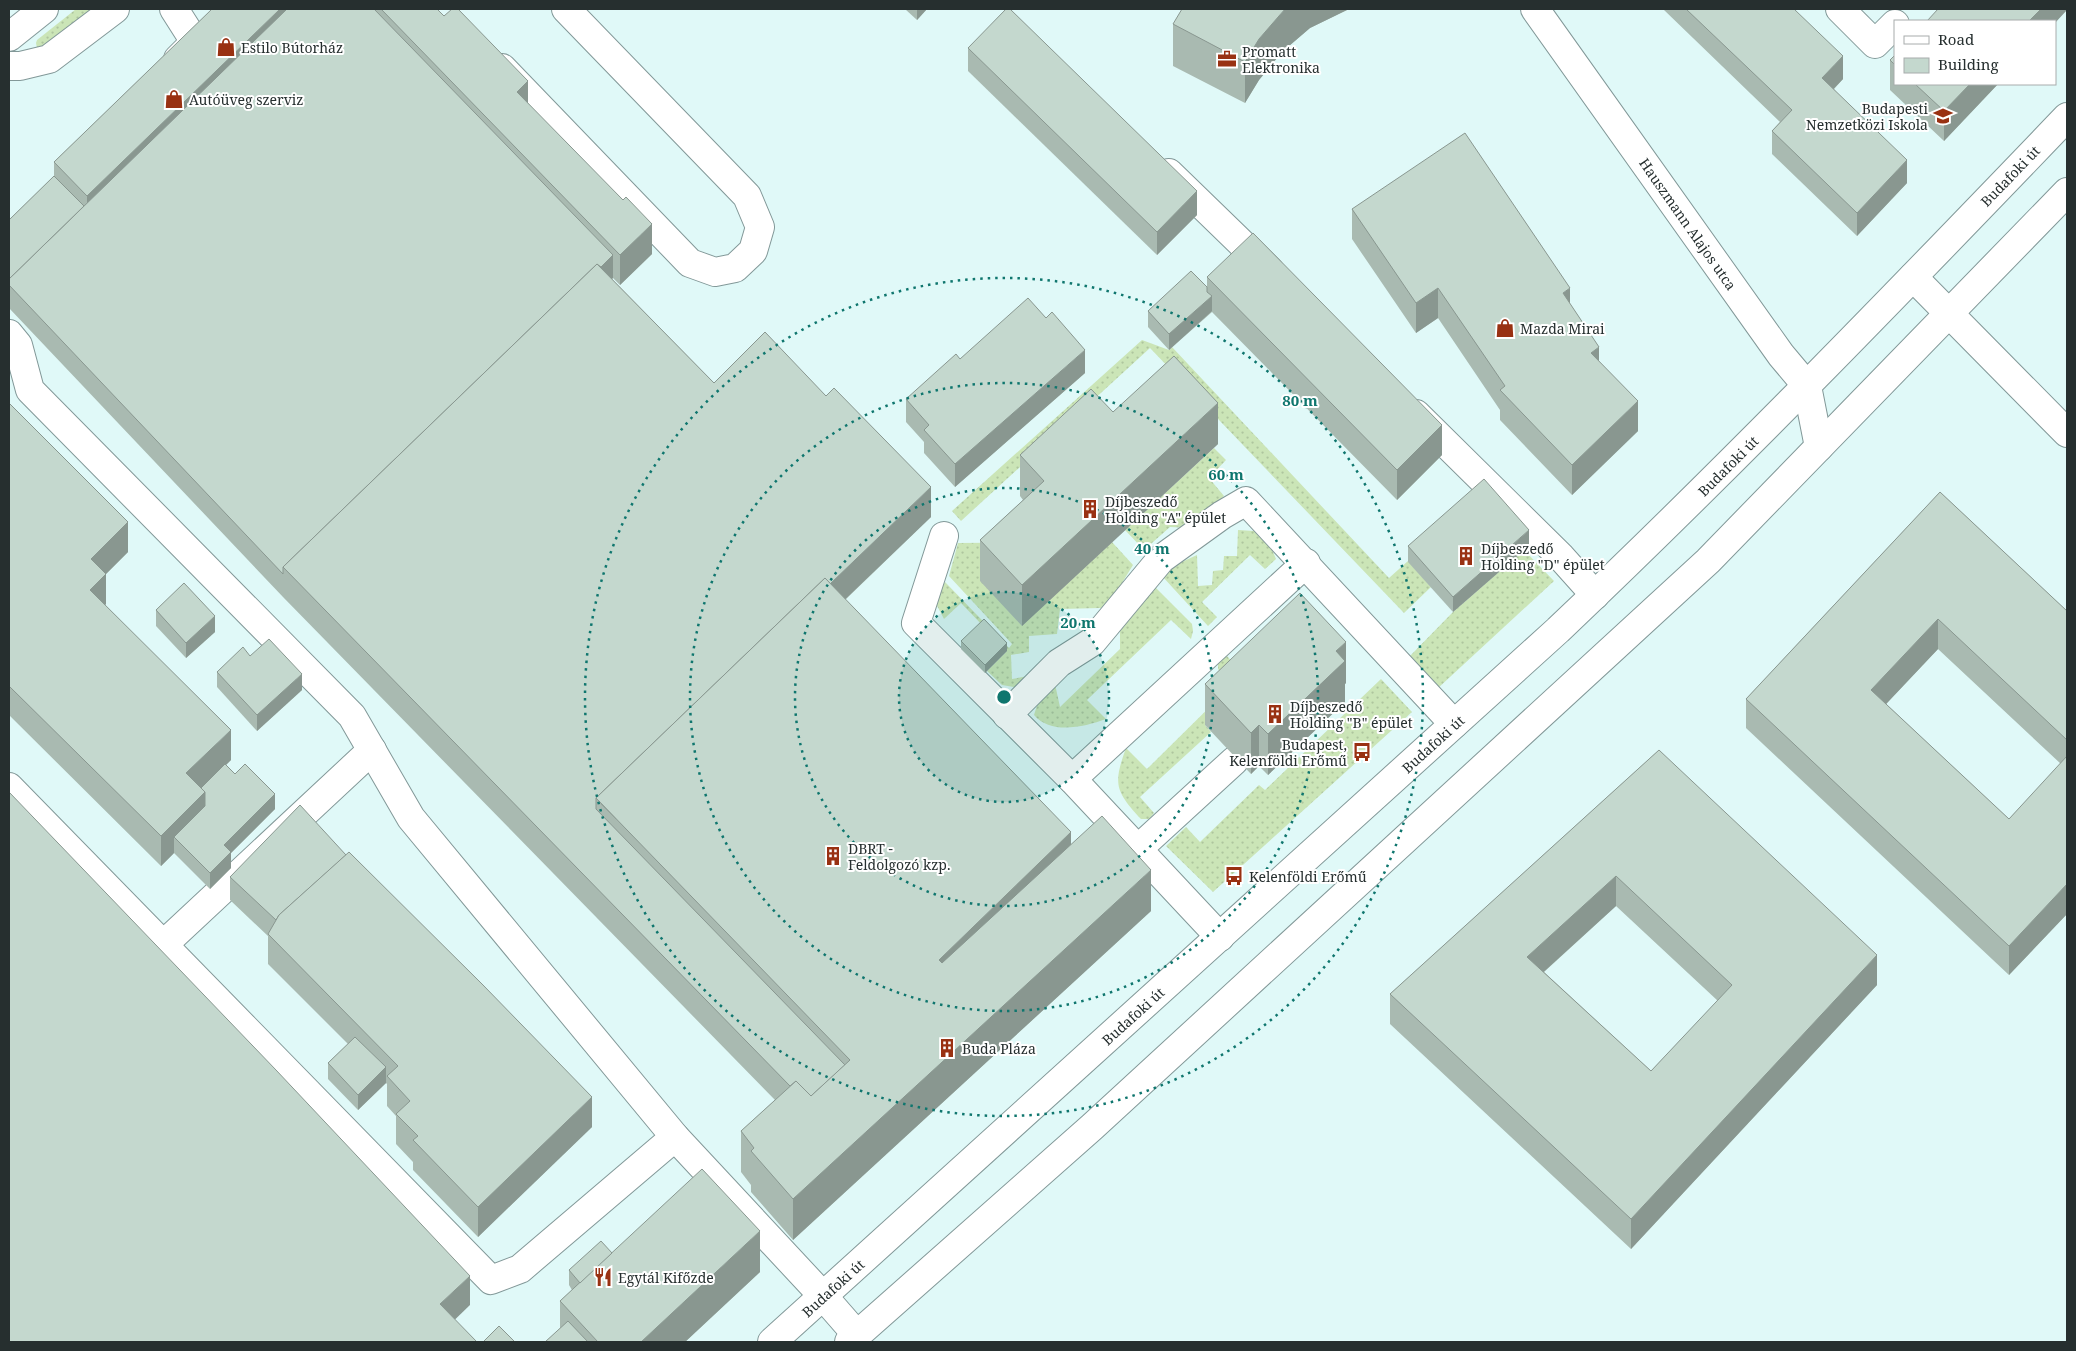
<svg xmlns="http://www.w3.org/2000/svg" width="2076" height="1351" viewBox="0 0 2076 1351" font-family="'Noto Serif',serif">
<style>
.grass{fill:url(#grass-dots)}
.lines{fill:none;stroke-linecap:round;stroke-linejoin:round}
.minor-casing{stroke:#829898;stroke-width:30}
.major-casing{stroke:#829898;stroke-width:30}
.minor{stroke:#fff;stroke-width:28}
.major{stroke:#fff;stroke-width:28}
.wall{fill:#a9bab1;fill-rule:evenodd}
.shaded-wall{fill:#899790}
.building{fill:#c4d8ce;stroke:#899790;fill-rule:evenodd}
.ring{fill:none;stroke:#0f766e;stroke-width:2.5;stroke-dasharray:2.5 5}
.labels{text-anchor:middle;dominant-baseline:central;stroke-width:4;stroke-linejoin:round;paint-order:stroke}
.poi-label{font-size:14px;fill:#262f2f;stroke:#fff;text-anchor:start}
.street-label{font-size:14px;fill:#262f2f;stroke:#fff}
.centre{fill:#0f766e;stroke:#fff;stroke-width:2.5}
.ring-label{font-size:15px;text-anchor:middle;font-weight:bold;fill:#0f766e;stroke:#fff;stroke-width:4;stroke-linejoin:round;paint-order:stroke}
</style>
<defs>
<pattern id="grass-dots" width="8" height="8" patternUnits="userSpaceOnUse" patternTransform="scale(1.25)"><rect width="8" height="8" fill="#cbe5b7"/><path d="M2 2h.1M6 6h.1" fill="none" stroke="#aec59e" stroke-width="1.8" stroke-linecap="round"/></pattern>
</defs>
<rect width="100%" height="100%" fill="#e0f9f8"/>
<g class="grass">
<polygon points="76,9 94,9 42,48 37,48 36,43 37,40"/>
<polygon points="1142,340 1169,350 1172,347 1389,578 1408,561 1431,587 1404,613 1150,348 961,521 952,511"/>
<polygon points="1214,448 1226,460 1209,478 1224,496 1191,528 1170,527 1144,550 1125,530"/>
<polygon points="1238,530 1254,531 1271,547 1276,559 1265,569 1250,555 1202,602 1217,617 1208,626 1162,576 1162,571 1197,555 1198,586 1212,585 1213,571 1223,570 1224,556 1237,556"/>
<polygon points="1112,542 1133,565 1117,591 1101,608 1060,609 1057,634 1029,636 1029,652 1011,655 1012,679 1028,676 1020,688 1002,685 987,671 1007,651 961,603 944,619 934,600 945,582 1009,648 1012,644 949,576 958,543"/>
<polygon points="1524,550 1554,581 1437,689 1409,657 1453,612"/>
<path d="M 1152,584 L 1192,624 L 1193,631 L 1191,639 L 1171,620 L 1087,700 L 1106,719 C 1084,727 1051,735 1034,715 L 1039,699 L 1055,684 L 1060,707 L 1120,649 L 1120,624 Z"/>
<path d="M 1227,656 L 1250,682 L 1205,725 L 1211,732 L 1140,797 L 1154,813 L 1149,819 L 1141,819 C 1115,791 1113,784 1126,748 L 1147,769 L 1233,684 L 1218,669 L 1218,660 Z"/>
<polygon points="1381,679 1412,712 1213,892 1166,846 1186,827 1200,842 1259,785 1265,790"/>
</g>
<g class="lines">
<g class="minor-casing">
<g id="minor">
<polyline points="174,9 195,42 178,59"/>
<polyline points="1535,9 1781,355 1807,386 1819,447"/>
<polyline points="1840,9 1875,44 1895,24"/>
<polyline points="9,66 20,66 49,59 115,9"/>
<polyline points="502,68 690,263 715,272 735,268 753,251 760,227 747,196 566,9"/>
<polyline points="1169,173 1269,270"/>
<polyline points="1913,277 2067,433"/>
<polyline points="9,334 18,345 30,390 352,716 411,818 675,1137 823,1296"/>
<polyline points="1416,414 1561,557 1595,595"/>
<polyline points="944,536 916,623 1072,779 1220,937"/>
<polyline points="1007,715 1059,663 1092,642 1161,559 1222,515 1246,501 1454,724"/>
<polyline points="1072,779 1306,563"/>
<polyline points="9,787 491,1280 520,1269 675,1137"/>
<polyline points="1139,848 1234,761"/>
<polyline points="163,945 372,750"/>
</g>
</g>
<g class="major-casing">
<g id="major">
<polyline points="9,37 44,9"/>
<polyline points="823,1296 857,1335"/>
<path d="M 772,1342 L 1558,630 C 1733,464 1900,291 2067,117"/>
<polyline points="849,1342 1092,1127 1708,561 2067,192"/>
</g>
</g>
<use href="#minor" class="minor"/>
<use href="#major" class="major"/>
</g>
<g class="wall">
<polygon points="212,9 437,9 528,103 652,254 620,285 613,278 612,279 714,383 931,517 845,600 1071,844 1151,911 793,1240 751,1192 751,1185 741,1172 741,1131 775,1100 283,597 9,308 9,220 54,176 54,162"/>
<polygon points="905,9 927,9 917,20"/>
<polygon points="1347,9 1347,10 1310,28 1282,52 1259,80 1245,103 1173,66 1173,24"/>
<polygon points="1664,9 1794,9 1843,79 1834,89 1907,183 1857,236 1772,154 1772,131 1780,122 1664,10"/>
<polygon points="968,48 1197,215 1157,255 968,71"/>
<polygon points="1895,55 1895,84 1998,84 1944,141 1890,90 1890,60"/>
<polygon points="1352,209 1570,305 1599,361 1638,431 1572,495 1500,420 1500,410 1438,318 1416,333 1352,239"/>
<polygon points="1207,277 1442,455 1397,500 1212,312 1169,350 1148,327 1148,311 1207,287"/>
<polygon points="960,359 1085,373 955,487 924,453 924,442 906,422 906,399"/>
<polygon points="9,403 128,552 106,574 106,604 105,605 231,760 226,765 235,774 275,809 231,853 231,868 210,889 174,853 161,866 9,715"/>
<polygon points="1113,412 1218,444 1022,626 980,581 980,540 1023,500 1020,496 1020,455"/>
<path d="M 1940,492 L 2067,611 L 2067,914 L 2009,975 L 1746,728 L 1746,699 ZM 1938,649 L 2061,764 L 2009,819 L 1886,704 Z"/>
<polygon points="1408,546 1529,546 1453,612 1408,562"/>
<polygon points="156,610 215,632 186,658 156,626"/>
<polygon points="961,641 1007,651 985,673 961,649"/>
<polygon points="250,656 302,690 257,731 217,687 217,672"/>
<polygon points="1346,683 1345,684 1345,702 1268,775 1259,766 1251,774 1205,725 1205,684"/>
<path d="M 1659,750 L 1877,985 L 1631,1249 L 1390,1024 L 1390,994 ZM 1616,906 L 1718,1001 L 1651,1071 L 1544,972 Z"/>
<polygon points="230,877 592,1127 478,1237 413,1170 413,1162 396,1144 396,1116 387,1106 387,1084 386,1083 358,1110 328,1079 328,1063 348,1044 268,964 268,936 230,900"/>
<polygon points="612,1253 760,1272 685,1342 545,1342 560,1329 560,1301 572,1290 569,1285 569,1270"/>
</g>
<g class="shaded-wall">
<polygon points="280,9 311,9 87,210 87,196"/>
<polygon points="917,9 927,9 917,20"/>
<polygon points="1285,9 1347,9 1347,10 1310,28 1282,52 1259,80 1245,103 1245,62 1259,39"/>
<polygon points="2041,9 2067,9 2067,10 2055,23 2055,21 2029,21"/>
<polygon points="1843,56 1843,79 1822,101 1822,78"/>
<polygon points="528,81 528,111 517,92"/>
<polygon points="1970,84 1998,84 1944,141 1944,111"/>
<polygon points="1907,160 1907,183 1857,236 1857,213"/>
<polygon points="1197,191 1197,215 1157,255 1157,232"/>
<polygon points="652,224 652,254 620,285 620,255"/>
<polygon points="613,255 613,278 298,582 287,570"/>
<polygon points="1438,288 1438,318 1416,333 1416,303"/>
<polygon points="1570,288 1570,318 1563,293"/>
<polygon points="1212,296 1212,311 1169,350 1169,334"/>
<polygon points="1599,347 1599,377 1591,353"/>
<polygon points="1085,350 1085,373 955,487 955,464"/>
<polygon points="1638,401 1638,431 1572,495 1572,465"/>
<polygon points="1218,403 1218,444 1022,626 1022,585"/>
<polygon points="1442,425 1442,455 1397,500 1397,470"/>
<polygon points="931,487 931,517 616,819 601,804"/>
<polygon points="128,522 128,552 106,574 106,604 90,620 91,559"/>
<polygon points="1529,530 1529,546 1453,612 1453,597"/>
<polygon points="215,616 215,632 186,658 186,643"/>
<polygon points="1938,619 1938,649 1871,720 1871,690"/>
<polygon points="1346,642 1346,683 1345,684 1345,702 1268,775 1268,734 1336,651"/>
<polygon points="1007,643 1007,651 985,673 985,665"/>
<polygon points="302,674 302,690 257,731 257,715"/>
<polygon points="1259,725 1259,766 1251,774 1251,733"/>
<polygon points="231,730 231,760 186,803 186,773"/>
<polygon points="205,792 205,822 174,837 174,853 161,866 161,836"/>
<polygon points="275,794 275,809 231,853 231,868 210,889 210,873 224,845"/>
<polygon points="1071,832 1071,873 939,1001 939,960"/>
<polygon points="1151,870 1151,911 793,1240 793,1199"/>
<polygon points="1616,876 1616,906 1527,987 1527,957"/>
<polygon points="2067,884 2067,914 2009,975 2009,946"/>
<polygon points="1877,955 1877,985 1631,1249 1631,1219"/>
<polygon points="386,1067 386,1083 358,1110 358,1095"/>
<polygon points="592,1097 592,1127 478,1237 478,1207"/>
<polygon points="760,1231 760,1272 685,1342 641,1342"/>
<polygon points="470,1276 470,1305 440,1334 440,1304"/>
</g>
<g class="building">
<polygon points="212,9 280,9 87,196 54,162"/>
<polygon points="287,9 374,9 613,255 601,267 597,264 283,567 283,574 9,285 9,279"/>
<polygon points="381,9 437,9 444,16 452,9 458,9 528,81 517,92 623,200 626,197 652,224 620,255"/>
<polygon points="1006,9 1010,9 1197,191 1157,232 968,48"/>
<polygon points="1182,9 1285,9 1259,39 1245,62 1173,24"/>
<polygon points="1686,9 1794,9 1843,56 1822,78 1907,160 1857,213 1772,131 1792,110"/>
<polygon points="1938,9 2041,9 2029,21 1927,21"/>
<polygon points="1895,55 1895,65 1890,60"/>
<polygon points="1915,84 1970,84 1944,111"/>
<polygon points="1465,133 1570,288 1563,293 1599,347 1591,353 1638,401 1572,465 1500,390 1505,386 1438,288 1416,303 1352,209"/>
<polygon points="54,176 84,206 9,279 9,220"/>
<polygon points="1253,233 1442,425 1397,470 1207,277"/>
<polygon points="597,264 714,383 765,332 826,396 834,388 931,487 830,584 825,578 596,798 596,809 845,1065 811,1096 796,1081 790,1086 283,567"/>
<polygon points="1191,271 1207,287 1207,292 1212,296 1169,334 1148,311"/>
<polygon points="1028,298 1046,318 1052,312 1085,350 955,464 924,430 929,425 906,399 956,354 960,359"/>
<polygon points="1174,356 1218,403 1022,585 980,540 1044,481 1020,455 1091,389 1113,412"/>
<polygon points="9,403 128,522 91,559 106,574 90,590 231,730 186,773 205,792 161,836 9,686"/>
<polygon points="1484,479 1529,530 1453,597 1408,546"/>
<polygon points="1940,492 2067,611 2067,740 1938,619 1871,690 2009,819 2067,756 2067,884 2009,946 1746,699"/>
<polygon points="825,578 1071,832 939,960 942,963 1102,816 1151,870 793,1199 751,1151 754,1148 741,1131 796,1081 811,1096 850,1060 596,798"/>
<polygon points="184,583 215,616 186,643 156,610"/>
<polygon points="1300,593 1346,642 1336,651 1345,661 1268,734 1259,725 1251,733 1205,684"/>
<polygon points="984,619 1007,643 985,665 961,641"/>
<polygon points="269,639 302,674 257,715 217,672 243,647 250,656"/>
<path d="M 1659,750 L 1877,955 L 1631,1219 L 1390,994 ZM 1616,876 L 1732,985 L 1651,1071 L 1527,957 Z"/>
<polygon points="225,764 235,774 245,764 275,794 224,845 231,852 210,873 174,837 205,806 205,792 201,788"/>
<polygon points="9,792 276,1070 470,1276 440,1304 477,1342 9,1342"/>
<polygon points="300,805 346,855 279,915 276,920 230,877"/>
<polygon points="349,852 483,985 592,1097 478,1207 413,1140 418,1136 396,1114 410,1101 387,1076 398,1066 268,934 279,915"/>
<polygon points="355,1037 386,1067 358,1095 328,1063"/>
<polygon points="702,1169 760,1231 641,1342 598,1342 560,1301"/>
<polygon points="601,1241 612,1253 580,1283 569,1270"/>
<polygon points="568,1321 588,1342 545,1342"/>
<polygon points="499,1326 515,1342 483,1342"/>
</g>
<circle cx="1004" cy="697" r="105" fill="#0f766e" fill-opacity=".12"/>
<g class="ring">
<circle cx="1004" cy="697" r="105"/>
<circle cx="1004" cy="697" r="209"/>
<circle cx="1004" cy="697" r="314"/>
<circle cx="1004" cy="697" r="419"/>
</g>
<defs>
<g id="shop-bare" transform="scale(1.5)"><path d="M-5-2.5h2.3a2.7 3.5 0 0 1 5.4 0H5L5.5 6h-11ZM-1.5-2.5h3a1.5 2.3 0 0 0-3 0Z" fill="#993112" stroke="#fff" stroke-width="2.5" paint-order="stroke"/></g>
<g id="office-bare" transform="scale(1.5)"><path d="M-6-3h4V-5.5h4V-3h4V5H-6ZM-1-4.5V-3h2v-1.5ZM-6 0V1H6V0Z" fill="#993112" stroke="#fff" stroke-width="2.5" paint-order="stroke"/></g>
<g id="school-bare" transform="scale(1.5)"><path d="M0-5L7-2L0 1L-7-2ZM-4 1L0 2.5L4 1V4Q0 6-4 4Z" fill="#993112" stroke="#fff" stroke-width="2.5" paint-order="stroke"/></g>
<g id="building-bare" transform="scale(1.5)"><path d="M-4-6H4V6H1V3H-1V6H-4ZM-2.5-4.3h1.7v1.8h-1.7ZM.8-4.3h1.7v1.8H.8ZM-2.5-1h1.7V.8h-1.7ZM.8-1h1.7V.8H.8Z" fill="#993112" stroke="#fff" stroke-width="2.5" paint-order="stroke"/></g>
<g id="bus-bare" transform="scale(1.5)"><path d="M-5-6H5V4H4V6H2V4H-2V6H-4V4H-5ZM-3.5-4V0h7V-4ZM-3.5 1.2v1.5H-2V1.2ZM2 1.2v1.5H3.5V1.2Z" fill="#993112" stroke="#fff" stroke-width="2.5" paint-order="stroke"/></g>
<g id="restaurant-bare" transform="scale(1.5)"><path d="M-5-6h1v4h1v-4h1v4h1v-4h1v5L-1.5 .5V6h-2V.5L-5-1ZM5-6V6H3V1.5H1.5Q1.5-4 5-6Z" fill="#993112" stroke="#fff" stroke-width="2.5" paint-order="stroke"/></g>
</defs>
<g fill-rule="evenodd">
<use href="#shop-bare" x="226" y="47"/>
<use href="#office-bare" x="1227" y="59"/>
<use href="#shop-bare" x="174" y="99"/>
<use href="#school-bare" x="1943" y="116"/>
<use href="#shop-bare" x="1505" y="328"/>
<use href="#building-bare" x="1090" y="509"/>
<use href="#building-bare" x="1466" y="556"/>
<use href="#building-bare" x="1275" y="714"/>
<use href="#bus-bare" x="1362" y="752"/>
<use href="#building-bare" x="833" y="856"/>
<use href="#bus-bare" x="1234" y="876"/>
<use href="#building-bare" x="947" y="1048"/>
<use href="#restaurant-bare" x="603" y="1277"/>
</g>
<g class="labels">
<g class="poi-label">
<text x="241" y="47">Estilo Bútorház</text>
<text x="1242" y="51">Promatt<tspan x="1242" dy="16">Elektronika</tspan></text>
<text x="189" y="99">Autóüveg szerviz</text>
<text x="1928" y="108" text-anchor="end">Budapesti<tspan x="1928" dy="16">Nemzetközi Iskola</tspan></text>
<text x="1520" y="328">Mazda Mirai</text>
<text x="1105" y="501">Díjbeszedő<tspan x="1105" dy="16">Holding "A" épület</tspan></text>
<text x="1481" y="548">Díjbeszedő<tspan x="1481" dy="16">Holding "D" épület</tspan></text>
<text x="1290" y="706">Díjbeszedő<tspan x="1290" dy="16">Holding "B" épület</tspan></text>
<text x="1347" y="744" text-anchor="end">Budapest,<tspan x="1347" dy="16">Kelenföldi Erőmű</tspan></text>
<text x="848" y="848">DBRT -<tspan x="848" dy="16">Feldolgozó kzp.</tspan></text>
<text x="1249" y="876">Kelenföldi Erőmű</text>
<text x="962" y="1048">Buda Pláza</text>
<text x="618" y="1277">Egytál Kifőzde</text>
</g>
<g class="street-label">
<text transform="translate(2010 176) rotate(-46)">Budafoki út</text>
<text transform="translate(1688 224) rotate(55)">Hauszmann Alajos utca</text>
<text transform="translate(1728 466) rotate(-45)">Budafoki út</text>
<text transform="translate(1433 744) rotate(-42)">Budafoki út</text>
<text transform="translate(1133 1016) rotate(-42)">Budafoki út</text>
<text transform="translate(833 1288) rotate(-42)">Budafoki út</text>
</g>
</g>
<circle cx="1004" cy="697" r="8" class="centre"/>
<g class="ring-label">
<text x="1300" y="406">80 m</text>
<text x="1226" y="480">60 m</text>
<text x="1152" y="554">40 m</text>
<text x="1078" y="628">20 m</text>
</g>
<rect width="2076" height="1351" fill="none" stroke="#262f2f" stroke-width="20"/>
<rect x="1894" y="20" width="162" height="65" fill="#ffffff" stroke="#a8acac"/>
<rect x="1904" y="36" width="25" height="8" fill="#ffffff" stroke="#a8acac"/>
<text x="1938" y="45" font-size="15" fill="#262f2f">Road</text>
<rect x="1904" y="58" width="25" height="15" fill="#c4d8ce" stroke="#a8acac"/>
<text x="1938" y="70" font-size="15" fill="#262f2f">Building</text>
</svg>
